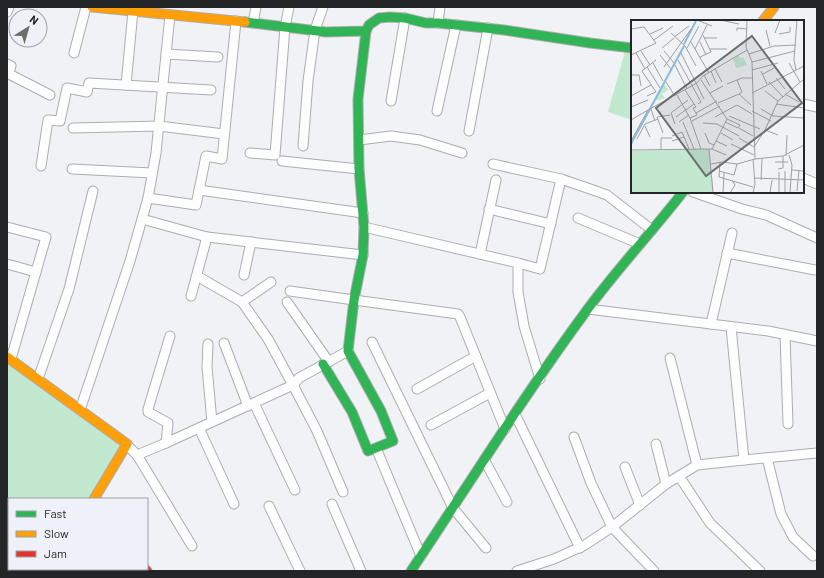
<svg xmlns="http://www.w3.org/2000/svg" width="824" height="578" viewBox="0 0 824 578" font-family="Barlow,sans-serif">
<style>
.green{fill:#c2e8d0}
.lines{fill:none;stroke-linecap:round;stroke-linejoin:round}
.street-casing{stroke:#acadaf;stroke-width:11}
.fast-casing{stroke:#acadaf;stroke-width:11}
.slow-casing{stroke:#acadaf;stroke-width:11}
.jam-casing{stroke:#acadaf;stroke-width:11}
.street{stroke:#fdfdfe;stroke-width:9}
.fast{stroke:#30b455;stroke-width:9}
.slow{stroke:#ff9f0a;stroke-width:9}
.jam{stroke:#e5322d;stroke-width:9}
.inset-river{fill:none;stroke:#8db9dc;stroke-width:2}
.inset-road{fill:none;stroke:#9ea0a3;stroke-width:1}
.view{fill:#6b6d6f;fill-opacity:0.15;stroke:#6b6d6f;stroke-width:2}
.inset-edge{fill:none;stroke:#242527;stroke-width:2}
</style>
<rect width="100%" height="100%" fill="#f0f2f5"/>
<g class="green">
<polygon points="626,48 632,48 632,120 608,112"/>
<polygon points="7,360 126,444 92,499 9,499 9,569 49,569 48,571 7,571"/>
</g>
<g class="lines">
<g class="street-casing">
<g id="street">
<polyline points="7,12 9,7"/>
<polyline points="253,23 256,7"/>
<polyline points="438,23 440,7"/>
<polyline points="74,53 86,7"/>
<polyline points="166,54 218,57"/>
<polyline points="7,64 11,66 9,74 50,95"/>
<polyline points="126,85 133,11"/>
<polyline points="391,101 405,18"/>
<polyline points="803,104 817,107"/>
<polyline points="437,111 456,25"/>
<polyline points="73,128 159,126 224,134"/>
<polyline points="469,131 488,28"/>
<polyline points="359,140 391,136 420,140 462,153"/>
<polyline points="303,146 308,81 315,30 323,7"/>
<polyline points="250,153 275,155 285,27 289,7"/>
<polyline points="282,161 359,169"/>
<polyline points="493,164 561,179 596,191 607,195 652,230"/>
<polyline points="41,166 48,120 60,121 67,88 87,92 89,83 211,90"/>
<polyline points="72,169 152,173"/>
<polyline points="803,178 817,184"/>
<polyline points="199,190 363,213"/>
<polyline points="693,192 742,209 766,215 817,238"/>
<polyline points="148,198 196,205 206,156 222,159 236,21"/>
<polyline points="489,209 551,224"/>
<polyline points="578,218 640,244"/>
<polyline points="142,219 207,237 363,255"/>
<polyline points="7,227 46,237 11,359"/>
<polyline points="364,227 518,263 518,292 524,326 540,379"/>
<polyline points="727,253 815,270"/>
<polyline points="480,254 496,180"/>
<polyline points="518,263 540,269 561,179"/>
<polyline points="7,264 36,272"/>
<polyline points="244,275 251,242"/>
<polyline points="197,276 242,302 268,339 293,385 317,431 343,492"/>
<polyline points="290,291 354,300 458,314 460,317 505,429"/>
<polyline points="191,296 207,237"/>
<polyline points="242,302 271,282"/>
<polyline points="287,302 329,362"/>
<polyline points="588,309 768,331 817,341"/>
<polyline points="711,324 732,233"/>
<polyline points="731,327 744,460"/>
<polyline points="785,335 788,424"/>
<polyline points="372,342 453,508 486,548"/>
<polyline points="224,343 248,406"/>
<polyline points="208,344 207,367 212,422"/>
<polyline points="670,358 697,465"/>
<polyline points="38,379 69,289 93,191"/>
<polyline points="417,389 476,356"/>
<polyline points="254,403 295,490"/>
<polyline points="80,410 130,261 148,198 156,153 170,15"/>
<polyline points="515,414 580,548"/>
<polyline points="431,425 490,393"/>
<polyline points="199,428 234,504"/>
<polyline points="574,437 591,483 612,527 654,571"/>
<polyline points="166,443 168,423 148,412 148,409 170,336"/>
<polyline points="126,444 137,455 166,443 293,385 299,378 348,351"/>
<polyline points="656,444 666,484"/>
<polyline points="376,448 421,556"/>
<polyline points="137,455 192,546"/>
<polyline points="767,458 781,514 793,537 813,556"/>
<polyline points="485,461 507,502"/>
<polyline points="625,467 640,505"/>
<polyline points="679,476 710,523 760,571"/>
<polyline points="332,504 361,571"/>
<polyline points="269,506 300,571"/>
<polyline points="117,571 119,569"/>
<polyline points="517,571 554,559 585,545 612,527 666,484 697,465 744,460 817,453"/>
</g>
</g>
<g class="fast-casing">
<g id="fast">
<polyline points="245,22 326,32 366,31 369,25 379,18 390,17 405,18 426,23 438,23 504,30 590,43 632,48"/>
<polyline points="323,364 352,412 368,451 393,441 381,411 348,351 354,300 363,255 364,227 359,169 358,99 366,31"/>
<path d="M 411,571 C 469,484 525,394 587,310 C 617,269 652,232 683,192"/>
</g>
</g>
<g class="slow-casing">
<g id="slow">
<polyline points="92,7 245,22"/>
<polyline points="763,21 774,7"/>
<polyline points="7,357 127,444 94,499"/>
</g>
</g>
<g class="jam-casing">
<g id="jam">
<polyline points="145,569 147,571"/>
<polyline points="47,571 48,569"/>
</g>
</g>
<use href="#street" class="street"/>
<use href="#fast" class="fast"/>
<use href="#slow" class="slow"/>
<use href="#jam" class="jam"/>
</g>
<g transform="translate(631 20)">
<rect width="173" height="173" fill="#f0f2f5"/>
<path d="M 108,35 L 109,38 L 112,37 L 116,45 L 105,48 L 102,39 ZM 33,63 L 37,70 L 31,74 L 34,78 L 23,81 ZM 78,129 L 83,173 L 0,173 L 0,131 Z" fill="#c2e8d0"/>
<path class="inset-river" d="M 53,24 L 65,1M 0,124 L 53,26"/>
<path class="inset-road" d="M 66,0 L 81,6M 89,0 L 108,4M 116,0 L 115,27 L 121,42 L 124,139M 0,9 L 13,7 L 25,23 L 0,35M 135,10 L 139,26M 106,11 L 106,8 L 116,9M 40,13 L 54,26 L 65,46M 144,13 L 149,0M 19,14 L 32,8M 148,14 L 159,12 L 159,7M 43,17 L 58,6M 73,18 L 86,18M 23,20 L 42,6M 60,22 L 78,53M 69,22 L 75,35M 50,23 L 60,9M 31,28 L 43,18M 56,28 L 68,6M 64,29 L 76,5M 79,29 L 96,29M 10,31 L 19,45M 33,31 L 43,43M 5,33 L 14,49M 50,33 L 73,79M 118,34 L 143,26 L 165,25M 29,35 L 40,49M 69,37 L 80,32 L 72,15M 47,40 L 70,82 L 67,84M 121,42 L 164,31M 22,43 L 32,61M 158,43 L 169,62M 44,45 L 56,69M 16,47 L 29,68M 33,47 L 50,23M 84,49 L 91,62M 121,50 L 147,43M 165,50 L 163,40 L 166,0M 80,51 L 85,63M 130,51 L 136,64M 132,54 L 143,48M 0,55 L 8,55 L 10,66M 73,55 L 79,66M 145,58 L 154,69M 70,60 L 96,99 L 109,105 L 107,108 L 94,102M 106,60 L 111,72 L 108,74M 35,62 L 44,76M 138,62 L 152,77M 96,64 L 111,58 L 121,58M 54,70 L 65,87 L 62,88 L 66,95 L 59,98M 134,71 L 147,81M 79,73 L 92,66M 121,73 L 173,46M 154,74 L 168,82M 46,75 L 59,98 L 70,129M 0,76 L 20,65M 16,76 L 25,72 L 11,51 L 25,40M 87,83 L 108,74 L 120,85M 145,84 L 173,88M 0,87 L 17,80M 20,89 L 24,101M 130,89 L 142,96 L 173,98M 121,91 L 140,101M 65,93 L 86,81M 98,96 L 129,109M 45,97 L 63,84M 84,97 L 106,85 L 121,94M 0,100 L 17,90M 61,101 L 89,86M 48,102 L 58,95M 52,102 L 63,129M 72,103 L 86,104 L 108,116M 44,104 L 40,93 L 57,80M 14,106 L 19,117M 108,108 L 122,116M 134,110 L 147,81 L 173,59M 32,113 L 26,97 L 39,95M 74,113 L 78,123 L 83,125M 90,113 L 102,120M 41,116 L 51,112 L 58,129M 108,118 L 123,127 L 134,110 L 147,115M 6,119 L 14,104 L 27,99M 0,121 L 17,90 L 66,63 L 72,56 L 116,30M 41,121 L 53,117M 85,121 L 96,126M 100,124 L 123,135M 78,129 L 82,173M 81,129 L 95,135M 0,130 L 81,129 L 96,99M 30,130 L 30,118 L 41,118M 158,135 L 161,145 L 159,172M 155,136 L 156,115M 89,142 L 88,157 L 122,167M 144,142 L 157,142M 80,144 L 91,142 L 106,144 L 124,139 L 152,136 L 173,125M 147,149 L 152,148 L 152,136M 161,150 L 173,151M 88,151 L 103,155 L 106,144M 154,151 L 154,172M 124,158 L 173,160M 130,160 L 131,138M 166,171 L 168,150M 92,173 L 93,153M 99,173 L 104,165 L 101,160M 122,173 L 124,164 L 122,139M 139,173 L 141,160M 148,173 L 148,152"/>
<path class="view" d="M 121,16 L 171,83 L 75,156 L 25,88 Z"/>
<rect width="173" height="173" class="inset-edge"/>
</g>
<rect width="824" height="578" fill="none" stroke="#242527" stroke-width="16"/>
<rect x="8" y="498" width="140" height="72" fill="#eef1f7" stroke="#9d9fa4"/>
<rect x="16" y="511" width="20" height="6" fill="#30b455" stroke="#9d9fa4"/>
<text x="44" y="518" font-size="12" fill="#242527">Fast</text>
<rect x="16" y="531" width="20" height="6" fill="#ff9f0a" stroke="#9d9fa4"/>
<text x="44" y="538" font-size="12" fill="#242527">Slow</text>
<rect x="16" y="551" width="20" height="6" fill="#e5322d" stroke="#9d9fa4"/>
<text x="44" y="558" font-size="12" fill="#242527">Jam</text>
<g transform="translate(28 28) rotate(37)"><circle r="19" fill="#eef1f7" stroke="#9d9fa4"/>
<path d="M0-3L7 15L0 10L-7 15Z" fill="#6b6d6f"/>
<text y="-6" font-size="11" font-weight="bold" text-anchor="middle" fill="#242527">N</text>
</g>
</svg>
